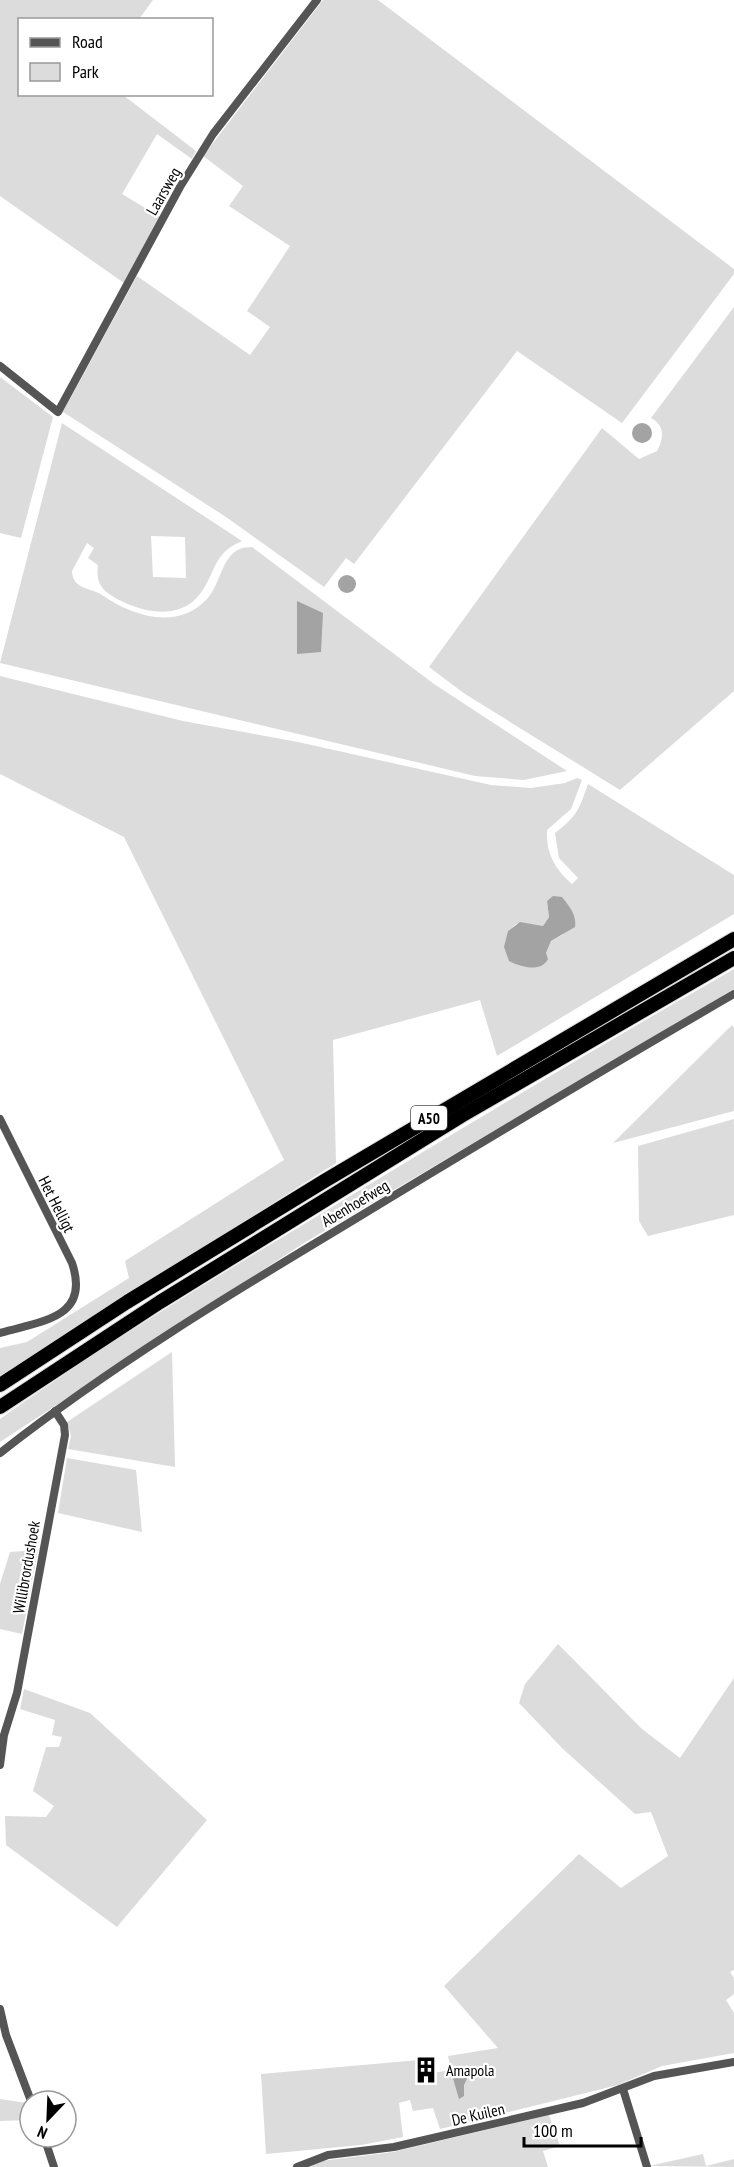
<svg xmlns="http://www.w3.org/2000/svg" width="734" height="2167" viewBox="0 0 734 2167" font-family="'PT Sans Narrow',sans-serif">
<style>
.green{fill:#dcdcdc;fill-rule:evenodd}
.water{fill:#a3a3a3}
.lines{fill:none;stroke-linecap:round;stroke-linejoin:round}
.highway-casing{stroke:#dbdbdb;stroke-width:16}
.street{stroke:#555;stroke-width:8}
.highway{stroke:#000;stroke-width:14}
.labels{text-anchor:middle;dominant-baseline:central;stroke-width:4.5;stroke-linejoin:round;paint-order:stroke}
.shield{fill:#fff;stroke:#4c4c4c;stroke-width:1.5}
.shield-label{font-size:15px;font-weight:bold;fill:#000}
.street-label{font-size:16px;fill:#000;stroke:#fff}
.poi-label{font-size:16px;fill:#000;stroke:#fff;text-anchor:start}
</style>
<rect width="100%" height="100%" fill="#fff"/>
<g class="green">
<polygon points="0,0 153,0 139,19 20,20 20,94 123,95 196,151 192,159 157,134 122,194 160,217 124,283 0,196"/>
<polygon points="323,0 378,0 734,269 734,274 622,423 517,351 354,564 346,558 324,587 226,517 63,412 137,276 250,355 270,327 247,311 290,246 229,206 243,186 203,156"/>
<path d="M 734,307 L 734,691 L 620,790 L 465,694 L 429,667 L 602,428 L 639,459 L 657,451 C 664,439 665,425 651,418 Z"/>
<polygon points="0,377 53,417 21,538 0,533"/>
<path d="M 62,423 L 242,541 C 212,554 217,571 200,594 C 179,622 138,612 112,596 C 99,588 96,579 98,565 L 88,558 L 94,548 L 87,543 L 72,571 C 73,590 90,587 102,595 C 132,616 177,631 207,599 C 223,582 221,546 252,547 L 434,684 L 567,771 L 524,780 L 475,776 L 0,663 ZM 151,536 L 185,537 L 186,578 L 153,577 Z"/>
<path d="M 0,676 L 183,721 L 298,742 L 491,785 L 531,788 L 565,783 L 577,778 L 582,780 L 571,809 L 547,830 C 546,854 555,869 572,884 L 578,878 L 559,858 L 555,833 C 577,816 579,810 588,784 L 734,875 L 734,914 L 497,1056 L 480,1000 L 333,1040 L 336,1163 L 0,1376 L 0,1348 L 27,1342 L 129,1278 L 125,1261 L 284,1160 L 124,837 L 0,774 ZM 547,901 L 564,934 L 551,941 L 546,953 L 526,965 L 520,963 L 508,931 L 516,924 L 543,926 L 549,917 Z"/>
<path d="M 734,969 L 734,989 L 304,1243 L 0,1442 L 0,1419 C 107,1342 220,1275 332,1207 C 465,1126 599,1046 734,969 Z"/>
<polygon points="732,1025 734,1028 734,1111 613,1143"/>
<polygon points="734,1119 734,1215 648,1236 639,1221 638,1146"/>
<polygon points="172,1352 175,1467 68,1449 71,1436 67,1422"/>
<polygon points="67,1458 136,1470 142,1532 58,1513"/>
<polygon points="38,1550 22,1634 0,1629 0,1584 10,1552"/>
<polygon points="558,1644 642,1729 680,1758 734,1678 734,1970 730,1972 734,1978 734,1994 726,2000 734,2013 734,2053 662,2066 618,2085 440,2129 433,2108 413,2111 410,2100 399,2103 403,2137 361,2145 266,2154 261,2074 419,2060 419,2075 451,2070 448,2056 498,2048 444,1986 579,1854 621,1888 668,1856 651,1812 635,1814 563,1749 519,1703 525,1684"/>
<polygon points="24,1689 90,1713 207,1820 117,1927 6,1845 5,1816 46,1817 54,1806 33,1791 46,1747 59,1747 62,1737 52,1735 55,1720 20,1709"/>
<polygon points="0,2099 27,2103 30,2120 0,2121"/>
<polygon points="549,2115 560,2146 543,2151 548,2167 303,2167 321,2161 393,2152"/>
<polygon points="703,2154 706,2166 734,2159 734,2167 649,2166"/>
</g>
<g class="water">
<circle cx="642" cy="433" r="10"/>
<circle cx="347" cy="584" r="9"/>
<polygon points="297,601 323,613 321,652 297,654"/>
<path d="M 553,896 L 562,897 C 569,906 577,915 575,927 L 551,941 L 546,953 L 548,959 C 541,973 521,967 509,961 L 504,947 L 508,931 L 520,922 L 543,926 L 549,917 L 547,901 Z"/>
<polygon points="470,2067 471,2070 464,2085 464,2096 459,2099 452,2075"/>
</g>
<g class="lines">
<g class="highway-casing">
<g id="highway">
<polyline points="0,1385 127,1302 326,1180 734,939"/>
<polyline points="0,1407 160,1302 461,1116 734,958"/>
</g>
</g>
<g class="street">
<polyline points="0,366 58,412 180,187 213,134 317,0"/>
<path d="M 0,1119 L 72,1263 C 91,1319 40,1321 0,1333"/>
<path d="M 0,1453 C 111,1366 232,1293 352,1221 C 479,1144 606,1068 734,994"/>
<polyline points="0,1765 4,1735 17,1693 65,1435 64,1425 55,1411"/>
<polyline points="0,2009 6,2035 31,2101"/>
<polyline points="623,2089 647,2167"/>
<polyline points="44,2137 54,2167"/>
<polyline points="297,2167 328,2155 394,2147 583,2103 654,2076 734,2062"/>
</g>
<use href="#highway" class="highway"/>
</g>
<defs>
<g id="building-bare" transform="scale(2.07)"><path d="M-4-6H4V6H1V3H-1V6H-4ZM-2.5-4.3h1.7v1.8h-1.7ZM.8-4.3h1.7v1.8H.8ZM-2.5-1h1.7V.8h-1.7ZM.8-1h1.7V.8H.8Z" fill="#000" stroke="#fff" stroke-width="2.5" paint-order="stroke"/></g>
</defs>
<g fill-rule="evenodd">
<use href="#building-bare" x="426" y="2070"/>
</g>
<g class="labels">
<rect class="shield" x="411" y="1106" width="36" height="24" rx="4.5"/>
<g class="shield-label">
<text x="429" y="1118">A50</text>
</g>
<g class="street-label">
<text transform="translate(163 191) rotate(-60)">Laarsweg</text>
<text transform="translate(355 1203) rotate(-31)">Abenhoefweg</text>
<text transform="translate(57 1204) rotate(63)">Het Helligt</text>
<text transform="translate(26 1567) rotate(-80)">Willibrordushoek</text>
<text transform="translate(478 2114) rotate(-13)">De Kuilen</text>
</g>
<g class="poi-label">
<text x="446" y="2070">Amapola</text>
</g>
</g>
<rect x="18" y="18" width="195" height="78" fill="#ffffff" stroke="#999999" stroke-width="1.5"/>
<rect x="30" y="38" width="30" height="9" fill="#555555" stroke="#999999" stroke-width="1.5"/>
<text x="72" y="48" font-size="18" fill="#000000">Road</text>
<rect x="30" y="63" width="30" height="18" fill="#dcdcdc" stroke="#999999" stroke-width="1.5"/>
<text x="72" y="78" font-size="18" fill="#000000">Park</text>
<g transform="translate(48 2119) rotate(203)"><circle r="28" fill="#ffffff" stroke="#999999" stroke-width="1.5"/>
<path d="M0-4.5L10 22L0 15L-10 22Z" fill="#000000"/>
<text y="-9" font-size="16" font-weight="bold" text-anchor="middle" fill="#000000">N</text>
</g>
<path d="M524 2137v9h117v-9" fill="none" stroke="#000000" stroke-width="3"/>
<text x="533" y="2137" font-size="18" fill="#000000" stroke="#ffffff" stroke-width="4.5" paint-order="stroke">100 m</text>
</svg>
